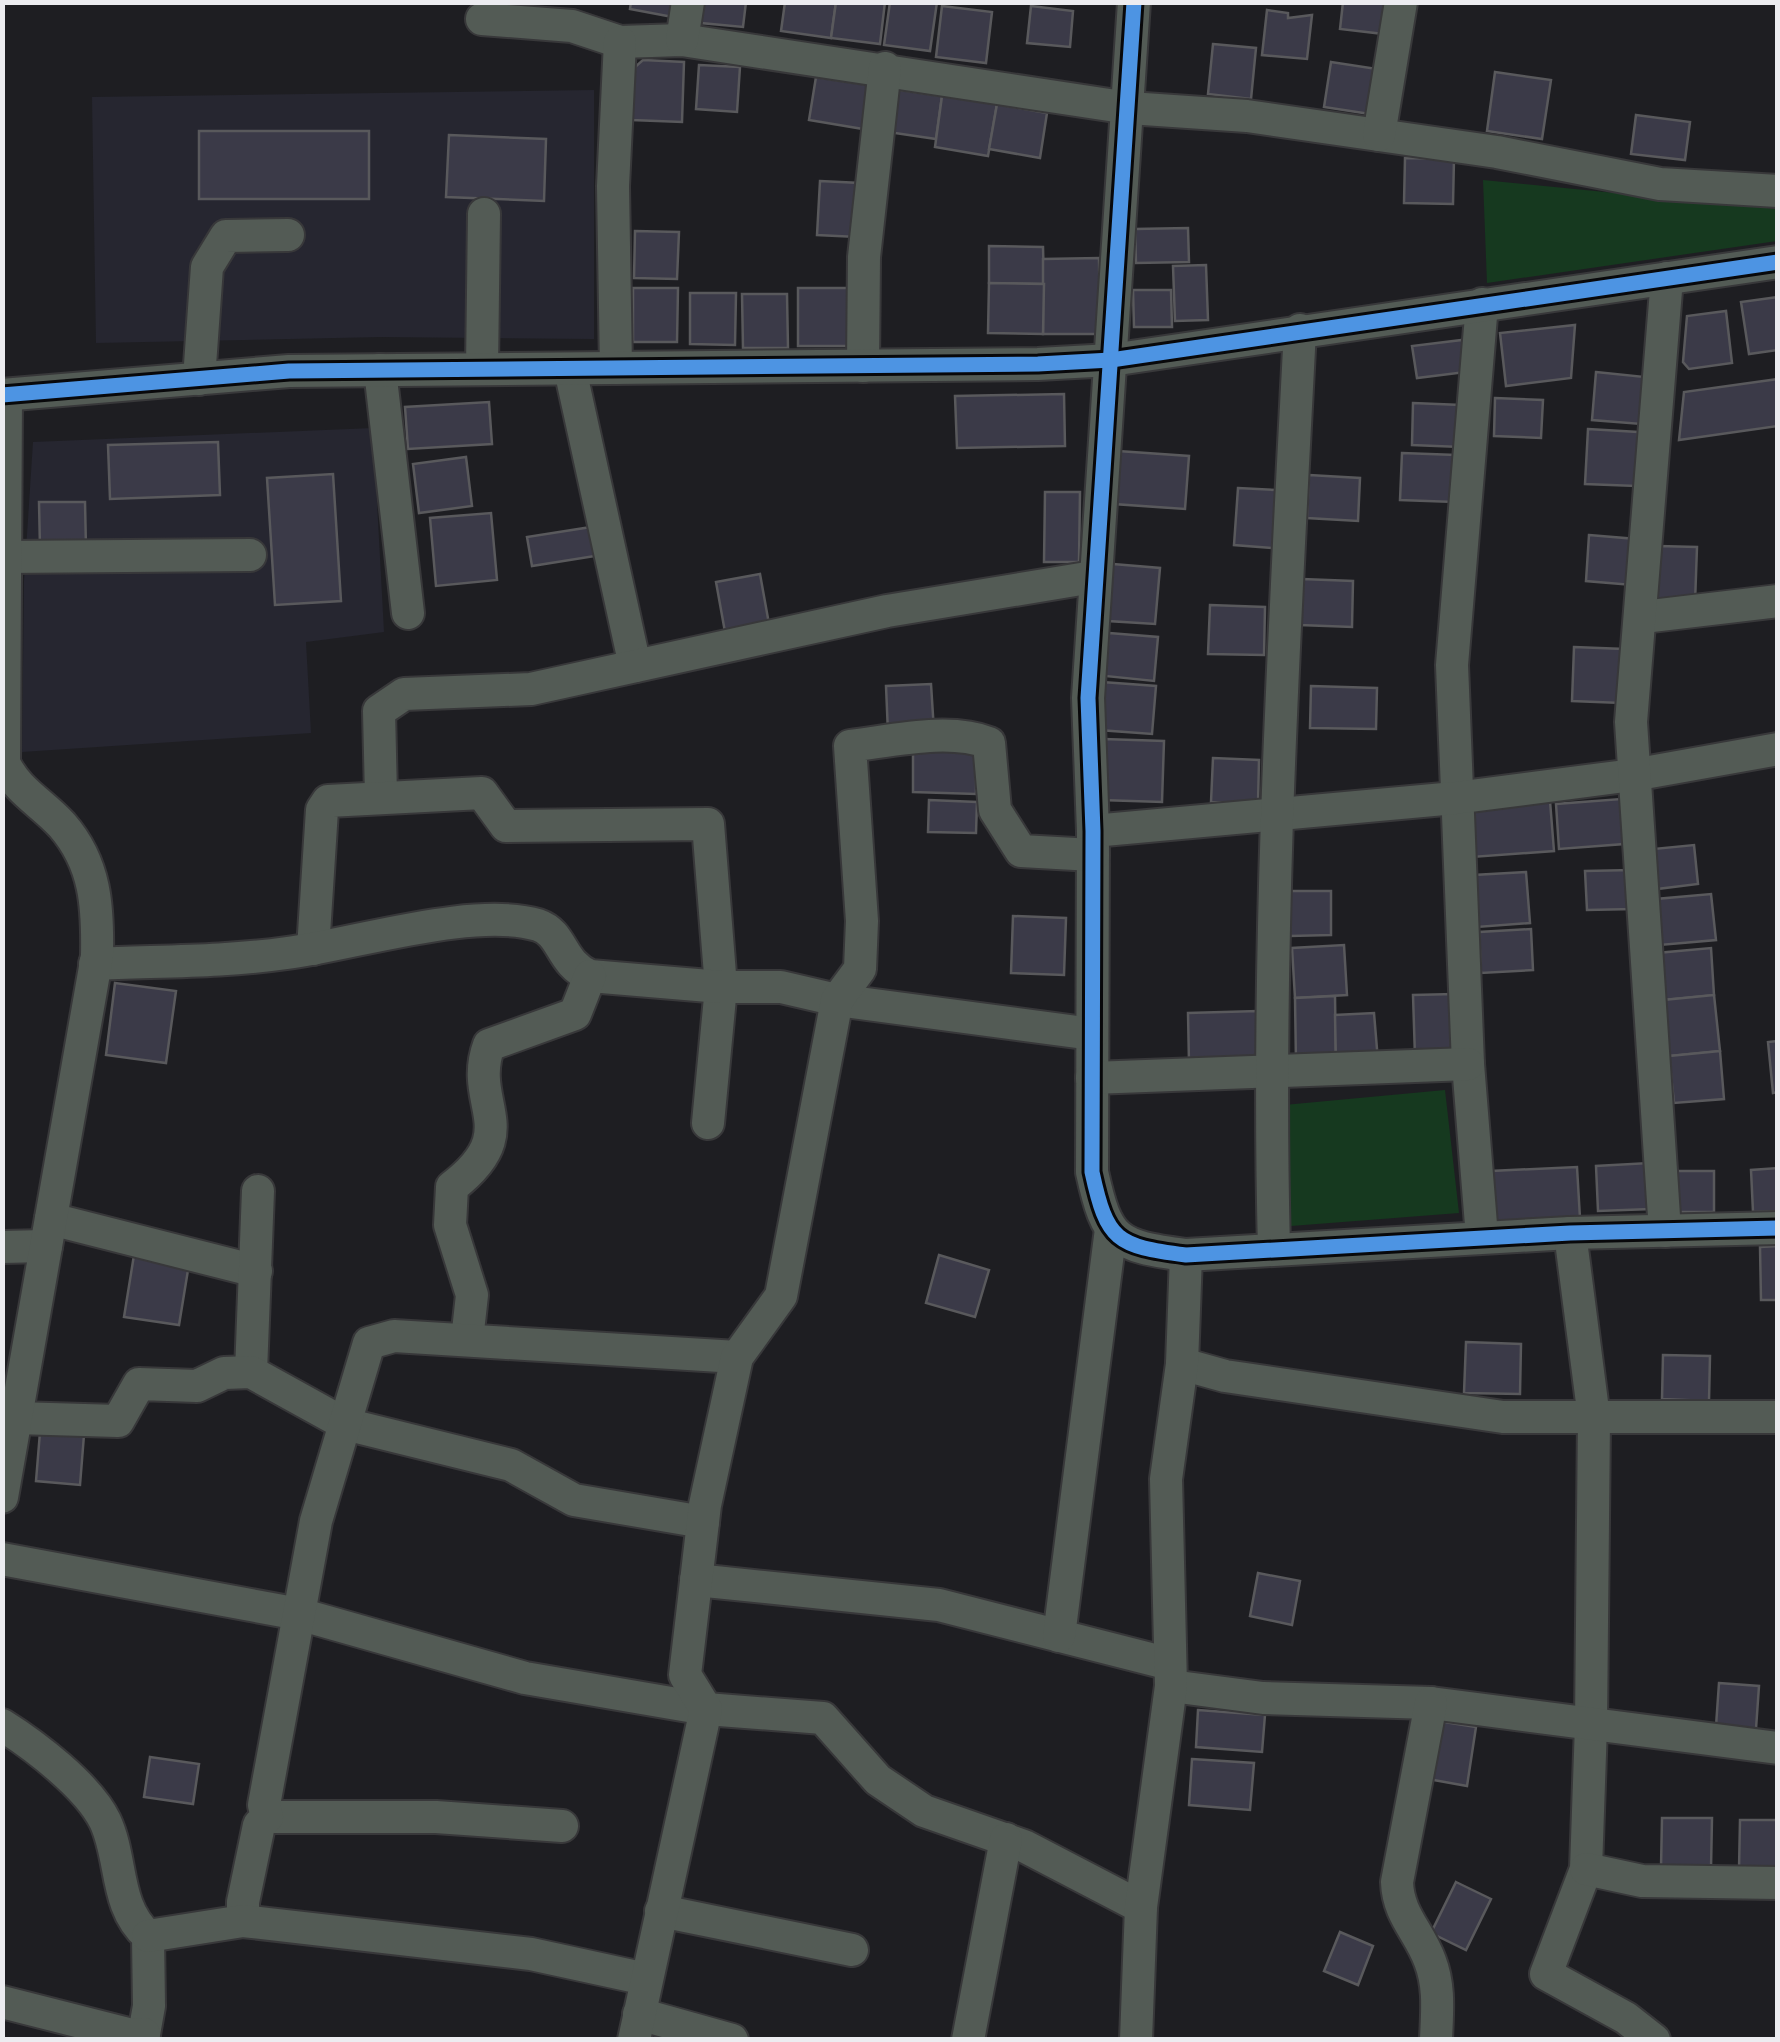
<svg xmlns="http://www.w3.org/2000/svg" width="1780" height="2042" viewBox="0 0 1780 2042" font-family="Jost,sans-serif">
<style>
.built{fill:#262630}
.green{fill:#16391f}
.building{fill:#3b3a48;stroke:#59595c;stroke-width:2.5}
.lines{fill:none;stroke-linecap:round;stroke-linejoin:round}
.minor-casing{stroke:#38383a;stroke-width:36}
.minor{stroke:#535b55;stroke-width:32}
.cycleway-casing{stroke:#08080a;stroke-width:21}
.cycleway{stroke:#4d94e3;stroke-width:15}
</style>
<rect width="100%" height="100%" fill="#1e1e22"/>
<g class="built">
<polygon points="594,90 594,339 381,337 96,343 92,97"/>
<polygon points="373,428 384,632 306,642 311,733 22,752 24,581 33,442"/>
</g>
<g class="green">
<polygon points="1483,180 1777,209 1777,241 1487,283"/>
<polygon points="1445,1090 1459,1213 1291,1226 1284,1105"/>
</g>
<g class="building">
<polygon points="631,2 681,2 678,18 630,9"/>
<polygon points="703,2 746,2 743,27 701,23"/>
<polygon points="785,2 836,2 831,38 781,31"/>
<polygon points="836,2 885,2 880,44 831,38"/>
<polygon points="890,2 937,2 930,51 884,45"/>
<polygon points="1343,2 1388,2 1384,34 1340,29"/>
<polygon points="942,6 992,12 986,63 936,57"/>
<polygon points="1031,6 1073,11 1070,47 1027,43"/>
<polygon points="1267,10 1288,13 1288,18 1312,15 1307,59 1262,55"/>
<polygon points="1213,44 1256,48 1251,99 1208,94"/>
<polygon points="643,60 684,62 682,122 632,120 635,67"/>
<polygon points="1331,62 1377,69 1370,114 1324,107"/>
<polygon points="699,65 740,67 737,112 696,109"/>
<polygon points="1495,72 1551,80 1542,139 1487,131"/>
<polygon points="816,77 870,85 863,129 809,120"/>
<polygon points="894,89 942,96 936,139 888,132"/>
<polygon points="942,96 997,104 988,156 935,147"/>
<polygon points="997,104 1047,113 1040,158 989,149"/>
<polygon points="1636,115 1690,122 1685,160 1631,154"/>
<rect x="199" y="131" width="170" height="68"/>
<polygon points="449,135 546,139 544,201 446,197"/>
<polygon points="1405,158 1454,159 1453,204 1404,203"/>
<polygon points="820,181 860,183 857,237 817,235"/>
<polygon points="1188,228 1189,262 1136,263 1135,229"/>
<polygon points="635,231 679,232 677,279 634,278"/>
<polygon points="989,246 1043,247 1044,284 989,283"/>
<polygon points="1099,258 1100,334 1043,334 1043,259"/>
<polygon points="1206,265 1208,320 1175,321 1173,266"/>
<polygon points="989,283 1044,284 1043,334 988,333"/>
<polygon points="633,288 678,288 677,342 633,342"/>
<rect x="798" y="288" width="54" height="58"/>
<polygon points="1133,290 1171,290 1172,327 1134,327"/>
<polygon points="690,293 736,293 735,345 690,344"/>
<polygon points="742,294 787,294 788,348 743,348"/>
<polygon points="1778,297 1778,350 1749,354 1741,302"/>
<polygon points="1726,311 1732,363 1689,369 1683,362 1687,316"/>
<polygon points="1575,325 1571,378 1506,386 1500,333"/>
<polygon points="1462,340 1466,372 1417,378 1412,346"/>
<polygon points="1596,372 1645,377 1641,424 1592,420"/>
<polygon points="1778,379 1778,426 1679,440 1684,392"/>
<polygon points="1064,394 1065,446 957,448 955,396"/>
<polygon points="1495,398 1543,400 1541,438 1494,436"/>
<polygon points="489,402 492,444 408,449 405,407"/>
<polygon points="1413,403 1461,405 1460,447 1412,445"/>
<polygon points="1588,429 1638,432 1636,486 1585,484"/>
<polygon points="218,442 220,495 110,499 108,445"/>
<polygon points="1118,451 1189,456 1185,509 1114,504"/>
<polygon points="1402,453 1456,455 1454,502 1400,500"/>
<polygon points="466,457 472,506 419,513 413,464"/>
<polygon points="333,474 341,601 275,605 267,478"/>
<polygon points="1309,475 1360,478 1358,521 1307,518"/>
<polygon points="1238,488 1276,490 1273,548 1234,545"/>
<polygon points="1045,492 1080,492 1079,562 1044,562"/>
<polygon points="39,502 85,502 86,548 40,548"/>
<polygon points="491,513 497,580 436,586 430,518"/>
<polygon points="591,527 595,556 532,566 527,537"/>
<polygon points="1589,535 1636,539 1632,585 1586,581"/>
<polygon points="1658,546 1697,547 1695,603 1657,602"/>
<polygon points="1113,564 1160,568 1155,624 1108,621"/>
<polygon points="760,574 769,624 725,632 716,582"/>
<polygon points="1302,579 1353,581 1352,627 1300,625"/>
<polygon points="1210,605 1265,607 1264,655 1208,654"/>
<polygon points="1109,633 1158,637 1154,681 1105,676"/>
<polygon points="1574,647 1624,649 1621,703 1572,701"/>
<polygon points="1102,682 1156,686 1152,734 1099,730"/>
<polygon points="931,684 934,731 888,733 886,686"/>
<polygon points="1311,686 1377,688 1376,729 1310,728"/>
<polygon points="1103,739 1164,741 1162,802 1101,800"/>
<polygon points="913,746 976,748 976,794 913,792"/>
<polygon points="1213,758 1259,760 1258,804 1211,802"/>
<polygon points="1621,799 1624,844 1559,849 1556,804"/>
<polygon points="929,800 977,802 976,833 928,832"/>
<polygon points="1550,801 1554,851 1472,857 1469,807"/>
<polygon points="1694,845 1698,884 1657,889 1653,849"/>
<polygon points="1632,870 1633,909 1587,910 1585,871"/>
<polygon points="1526,872 1530,923 1477,927 1474,875"/>
<polygon points="1289,891 1331,891 1331,935 1290,936"/>
<polygon points="1711,894 1716,940 1660,945 1656,899"/>
<polygon points="1013,916 1066,918 1064,975 1011,973"/>
<polygon points="1531,929 1533,970 1481,973 1479,932"/>
<polygon points="1344,945 1347,995 1295,998 1292,948"/>
<polygon points="1711,948 1714,995 1663,1000 1657,953"/>
<polygon points="115,983 176,991 166,1063 106,1055"/>
<polygon points="1454,994 1456,1056 1415,1057 1413,995"/>
<polygon points="1714,995 1720,1051 1669,1056 1663,1000"/>
<polygon points="1335,996 1336,1063 1296,1063 1295,998"/>
<polygon points="1258,1011 1259,1061 1189,1063 1188,1013"/>
<polygon points="1374,1013 1378,1061 1336,1063 1335,1015"/>
<polygon points="1778,1041 1778,1092 1773,1093 1768,1042"/>
<polygon points="1720,1051 1724,1099 1674,1103 1669,1056"/>
<polygon points="1649,1163 1651,1209 1598,1211 1596,1166"/>
<polygon points="1577,1167 1580,1218 1494,1222 1491,1171"/>
<polygon points="1778,1168 1778,1211 1753,1212 1751,1170"/>
<rect x="1673" y="1171" width="41" height="41"/>
<polygon points="1778,1246 1778,1300 1761,1300 1760,1247"/>
<polygon points="134,1255 189,1264 179,1325 124,1317"/>
<polygon points="939,1255 989,1270 975,1317 926,1303"/>
<polygon points="1466,1342 1521,1344 1520,1394 1464,1393"/>
<polygon points="1663,1355 1710,1356 1709,1401 1662,1399"/>
<polygon points="40,1432 84,1435 80,1485 36,1481"/>
<polygon points="1258,1573 1300,1581 1292,1625 1250,1616"/>
<polygon points="1719,1683 1759,1686 1756,1729 1716,1726"/>
<polygon points="1198,1710 1265,1715 1262,1752 1196,1747"/>
<polygon points="1438,1721 1476,1727 1467,1786 1428,1779"/>
<polygon points="150,1757 199,1764 193,1804 144,1797"/>
<polygon points="1192,1759 1254,1763 1250,1810 1189,1805"/>
<polygon points="1662,1818 1712,1818 1711,1869 1661,1868"/>
<polygon points="1740,1820 1778,1820 1778,1870 1739,1870"/>
<polygon points="1456,1882 1491,1899 1466,1950 1431,1933"/>
<polygon points="1340,1932 1373,1946 1358,1985 1324,1971"/>
</g>
<g class="lines">
<g class="minor-casing">
<g id="minor">
<path d="M 1134,2 L 1088,698 L 1093,831 L 1092,1172 C 1107,1241 1116,1246 1186,1255 L 1570,1233 L 1778,1228"/>
<polyline points="482,19 572,26 620,42 682,40 1129,108 1247,116 1497,152 1660,184 1778,191"/>
<polyline points="682,40 688,2"/>
<polyline points="1379,135 1401,2"/>
<polyline points="1482,304 1452,665 1468,1064 1482,1237"/>
<polyline points="863,366 864,257 885,68"/>
<polyline points="616,368 613,186 620,42"/>
<polyline points="482,369 484,214"/>
<polyline points="570,369 635,666"/>
<polyline points="380,370 408,613"/>
<polyline points="199,379 207,267 226,236 288,235"/>
<polyline points="2,395 289,371 1038,364 1111,360 1778,262"/>
<polyline points="4,557 250,555"/>
<polyline points="1643,617 1778,601"/>
<polyline points="381,796 379,711 404,694 531,689 887,611 1093,577"/>
<polyline points="1093,831 1455,798 1633,775 1778,749"/>
<polyline points="313,949 322,810 328,801 482,793 506,826 708,824 721,987 708,1123"/>
<path d="M 95,964 C 159,961 225,962 287,953 C 355,944 474,906 538,925 C 564,934 559,962 590,976 L 721,987 L 781,987 L 837,1000 L 1092,1034"/>
<polyline points="1092,1078 1468,1064"/>
<polyline points="51,1219 256,1271"/>
<polyline points="1665,1231 1631,722 1667,278"/>
<polyline points="1570,1233 1594,1418 1591,1725 1586,1869 1546,1974 1626,2018 1654,2040"/>
<polyline points="2,1247 46,1246"/>
<path d="M 1274,1249 C 1266,942 1284,637 1300,330"/>
<path d="M 467,1340 L 472,1295 L 450,1225 L 452,1187 C 526,1130 467,1105 489,1045 L 575,1014 L 590,976"/>
<polyline points="1182,1364 1225,1376 1503,1417 1778,1417"/>
<polyline points="251,1372 258,1191"/>
<polyline points="16,1418 118,1421 139,1384 197,1386 224,1373 251,1372 345,1424 511,1465 574,1500 703,1522"/>
<path d="M 2,1497 L 97,956 C 98,907 96,864 62,825 C 41,802 18,792 4,763 L 6,395"/>
<polyline points="2,1559 299,1614 525,1678 706,1709 823,1718 878,1780 924,1811 1024,1846 1141,1907"/>
<polyline points="696,1580 939,1605 1170,1664"/>
<polyline points="1059,1636 1111,1229"/>
<polyline points="1171,1686 1263,1698 1431,1703 1778,1748"/>
<path d="M 1431,1703 L 1397,1882 C 1398,1915 1419,1931 1430,1961 C 1440,1987 1437,2012 1436,2040"/>
<path d="M 2,1725 C 34,1745 88,1786 105,1821 C 123,1859 114,1906 148,1936 L 149,2006 L 144,2034"/>
<polyline points="267,1817 436,1817 562,1826"/>
<polyline points="1586,1869 1642,1881 1778,1883"/>
<polyline points="661,1911 852,1950"/>
<polyline points="243,1921 243,1902 259,1825 267,1817 264,1805 316,1521 369,1343 394,1336 737,1357"/>
<polyline points="148,1936 243,1921 531,1954 646,1979"/>
<polyline points="2,2002 132,2035 144,2034"/>
<polyline points="639,2014 732,2040"/>
<path d="M 634,2040 L 706,1709 L 685,1675 L 705,1505 L 737,1357 L 781,1296 L 837,1000 L 860,969 L 862,921 L 850,746 C 892,741 949,727 989,743 L 995,810 L 1021,851 L 1093,855"/>
<polyline points="968,2040 1006,1839"/>
<polyline points="1136,2040 1141,1907 1171,1686 1166,1479 1182,1364 1186,1255"/>
</g>
</g>
<use href="#minor" class="minor"/>
<g class="cycleway-casing">
<g id="cycleway">
<path d="M 1134,2 L 1088,698 L 1093,831 L 1092,1172 C 1107,1241 1116,1246 1186,1255 L 1570,1233 L 1778,1228"/>
<polyline points="2,395 289,371 1038,364 1111,360 1778,262"/>
</g>
</g>
<use href="#cycleway" class="cycleway"/>
</g>
<rect width="1780" height="2042" fill="none" stroke="#ececf0" stroke-width="10"/>
</svg>
